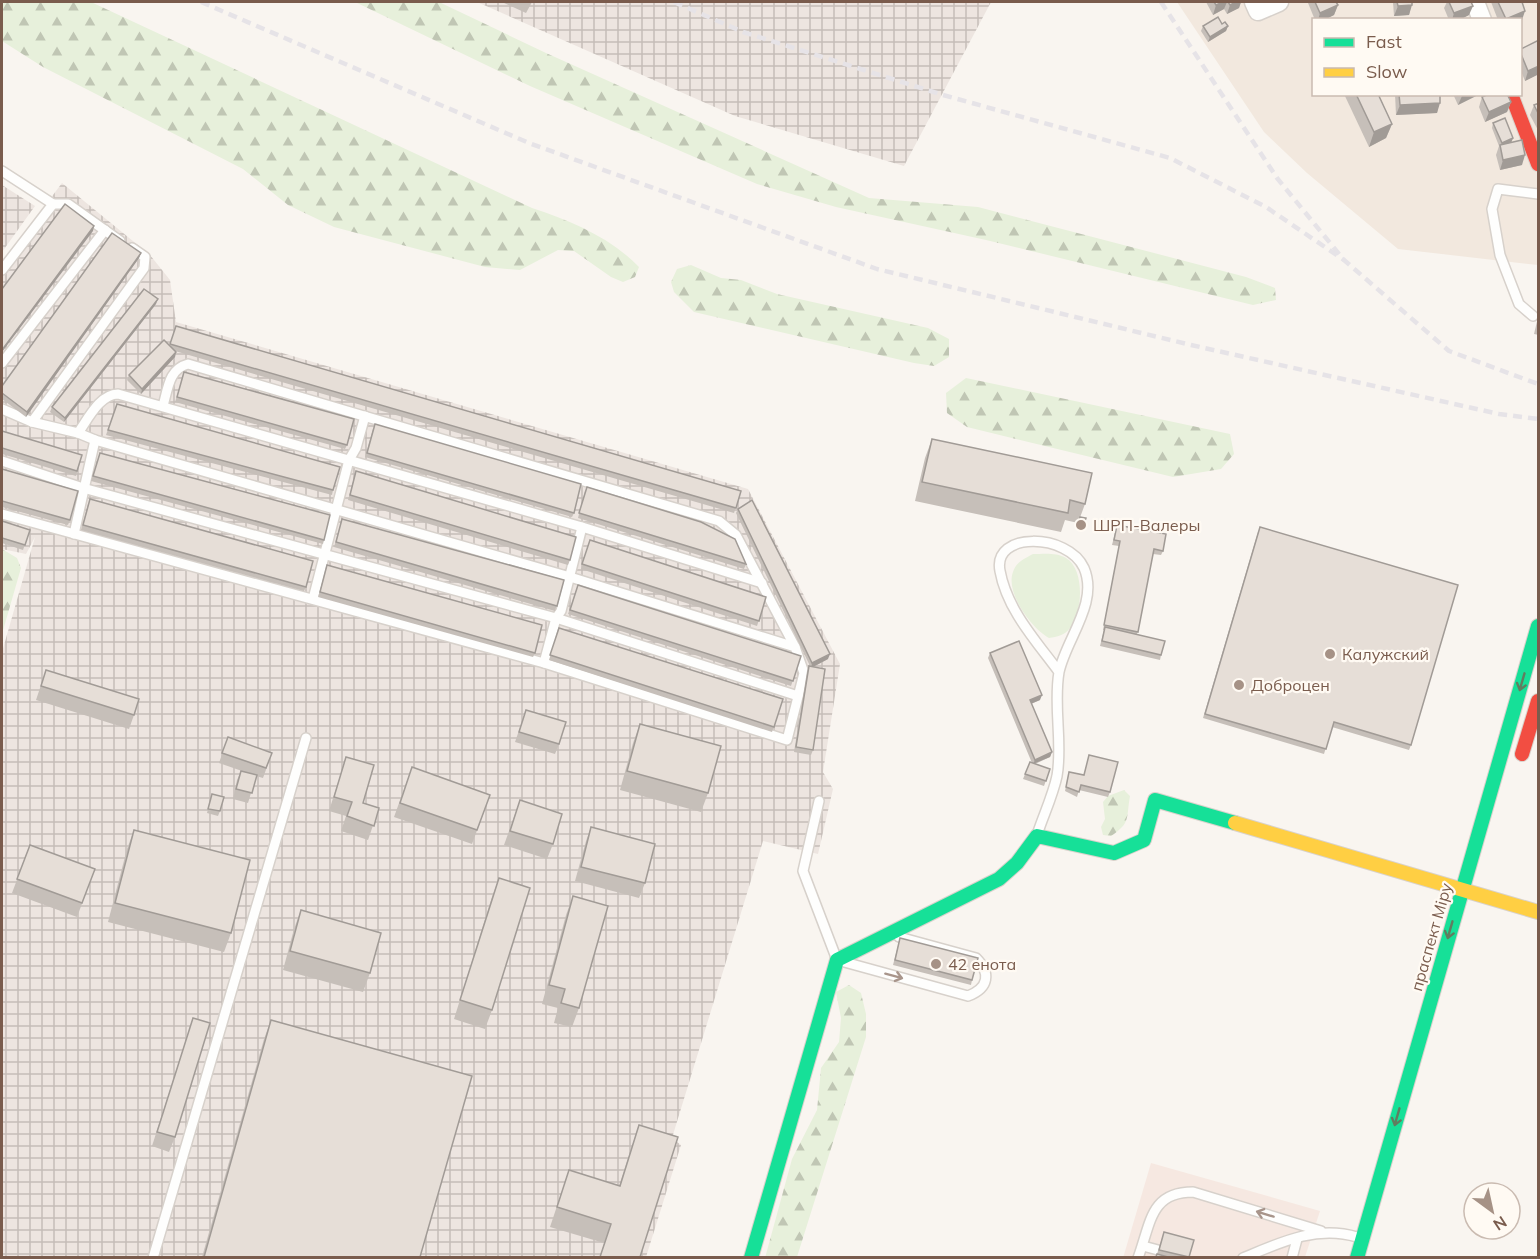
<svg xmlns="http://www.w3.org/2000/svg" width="1540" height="1259" viewBox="0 0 1540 1259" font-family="Mulish,sans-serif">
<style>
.residential{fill:#f2e8de;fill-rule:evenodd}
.commercial{fill:#f6e8e1}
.industrial{fill:url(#industrial-grid)}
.grass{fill:#e7f0db}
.forest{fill:url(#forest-firs)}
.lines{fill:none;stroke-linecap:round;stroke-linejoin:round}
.lane-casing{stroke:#d7d1cb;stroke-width:12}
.street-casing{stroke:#d7d1cb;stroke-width:21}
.fast-casing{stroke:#d9d2cb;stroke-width:16}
.slow-casing{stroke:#d9d2cb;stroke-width:16}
.jam-casing{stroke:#d9d2cb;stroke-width:16}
.lane{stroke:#fefefd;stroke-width:9}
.street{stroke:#fefefd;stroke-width:18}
.fast{stroke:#16e098;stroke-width:14}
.slow{stroke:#ffcf43;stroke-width:14}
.jam{stroke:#f24e42;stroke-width:14}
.rail{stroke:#e6e3e7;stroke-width:4.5;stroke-dasharray:9 6;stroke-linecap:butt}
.wall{fill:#c6bfb9}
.shaded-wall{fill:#a19b96}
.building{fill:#e6ded7;stroke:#a19b96;stroke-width:1.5}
.oneway{stroke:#617d60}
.oneway2{stroke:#a8958b}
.poi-dot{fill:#a69286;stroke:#fffaf3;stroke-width:2}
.labels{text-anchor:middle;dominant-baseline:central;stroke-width:4.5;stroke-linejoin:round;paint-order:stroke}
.poi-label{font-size:16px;fill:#7a5c4d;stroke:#fffaf3;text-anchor:start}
.street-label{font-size:16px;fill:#7a5c4d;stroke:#fffaf3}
</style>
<defs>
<pattern id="industrial-grid" width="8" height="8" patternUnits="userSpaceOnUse" patternTransform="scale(1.5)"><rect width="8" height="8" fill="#ede5e0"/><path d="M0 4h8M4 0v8" fill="none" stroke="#c5bdb8"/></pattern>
<pattern id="forest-firs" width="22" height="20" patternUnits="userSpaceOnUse" patternTransform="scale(1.5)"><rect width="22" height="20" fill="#e7f0db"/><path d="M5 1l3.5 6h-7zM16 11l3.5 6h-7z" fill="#c0c6b4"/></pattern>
</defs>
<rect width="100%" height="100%" fill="#f9f5f0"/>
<path class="residential" d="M 1177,2 L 1538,2 L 1538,265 L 1398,249 L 1307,173 L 1264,132 ZM 1314,20 L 1520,20 L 1520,94 L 1314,94 Z"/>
<polygon class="commercial" points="1151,1163 1320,1211 1305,1257 1123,1258"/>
<g class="industrial">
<polygon points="477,2 991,2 904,166 735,116"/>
<polygon points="62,183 150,255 170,280 176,322 748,489 840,664 823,772 833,789 818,854 763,841 672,1138 681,1145 646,1257 2,1257 2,652 35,537 26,554 2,549 2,263"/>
<polygon points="2,185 35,206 2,252"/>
</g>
<path class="grass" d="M 1033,554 C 1043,554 1056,552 1066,558 C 1085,569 1083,613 1070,628 C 1065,635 1057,637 1049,638 C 1032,629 1005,593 1013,572 C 1016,562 1024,559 1033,554 Z"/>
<g class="forest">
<path d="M 2,2 L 91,2 L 532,208 C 571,221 610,237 639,267 L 635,277 L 623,282 L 611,277 L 574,251 L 558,250 L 520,270 L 485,267 L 334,227 L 288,205 L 243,169 L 43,67 L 2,41 Z"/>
<polygon points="355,2 439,2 546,53 869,198 978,207 1246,277 1275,288 1276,300 1253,305 986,240 836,207 757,184 530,86"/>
<polygon points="691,265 721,278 741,280 777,294 928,328 949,339 949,357 934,366 914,363 694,312 674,292 671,282 677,269"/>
<polygon points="966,378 1230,434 1234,454 1221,469 1173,477 967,427 947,413 946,393"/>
<polygon points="2,549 17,558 21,568 2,634"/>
<path d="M 1124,790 L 1130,796 C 1126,818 1131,823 1111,836 L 1103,835 L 1101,827 L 1105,819 L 1103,802 L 1108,796 Z"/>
<polygon points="849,985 861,993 866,1014 866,1037 797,1257 765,1258 792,1159 817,1110 821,1068 839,1042 841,1018 836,992"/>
</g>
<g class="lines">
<g class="lane-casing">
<g id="lane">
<polyline points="2,171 53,204 2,270"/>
<polyline points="53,204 68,204 120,241"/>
<polyline points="1533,316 1519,304 1500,255 1492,209 1498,189 1538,194"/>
<polyline points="2,363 105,230"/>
<path d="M 163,406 C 168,388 169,369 188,364 L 719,521 L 736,535 L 795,647"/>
<polyline points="2,409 32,422 78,433 95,440 570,577 795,647 804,673 787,740 544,663 2,514"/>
<polyline points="32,422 144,268 145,257 132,248"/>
<path d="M 78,433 C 88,419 100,394 118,394 L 582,527 L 762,583"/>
<polyline points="2,461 83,488 556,618 798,696"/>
<polyline points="74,534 95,440"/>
<polyline points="313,599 349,460 356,448 365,416"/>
<polyline points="544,663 556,618 561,611 582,527"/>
<path d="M 819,801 L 803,871 L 837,960 L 968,996 C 989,988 991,973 976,958 L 899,937"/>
<path d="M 1038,832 C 1044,814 1053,795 1057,776 C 1063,743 1053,706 1059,672 C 1066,639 1099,603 1084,568 C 1068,533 992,531 1000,571 C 1007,610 1037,642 1059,672"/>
<polyline points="1143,1246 1158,1250"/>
<polyline points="153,1258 306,738"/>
<path d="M 1138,1258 C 1151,1223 1150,1192 1193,1192 L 1321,1231"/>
<path d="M 1243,1258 C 1281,1242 1317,1225 1357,1237"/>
<polyline points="1292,1258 1297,1239"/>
</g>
</g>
<g class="street-casing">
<g id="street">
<polyline points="1254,2 1258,11 1279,2"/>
<polyline points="1475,2 1482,20"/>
</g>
</g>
<g class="fast-casing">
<g id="fast">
<polyline points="751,1258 837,960 999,879 1017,863 1037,836 1114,853 1144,840 1155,800 1235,823"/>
<polyline points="1357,1258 1538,626"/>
</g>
</g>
<g class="slow-casing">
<polyline id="slow" points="1235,823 1538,912"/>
</g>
<g class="jam-casing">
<g id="jam">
<polyline points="1511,94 1538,164"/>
<polyline points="1522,754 1538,701"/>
</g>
</g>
<use href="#lane" class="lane"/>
<use href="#street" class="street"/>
<use href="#fast" class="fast"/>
<use href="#slow" class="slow"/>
<use href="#jam" class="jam"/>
<g class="rail">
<polyline points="201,2 529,143 877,269 1191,345 1499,414 1538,419"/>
<polyline points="674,2 743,32 943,95 1170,158 1266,207 1344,260"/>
<polyline points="1161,2 1277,178 1344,260 1449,351 1538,384"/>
</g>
</g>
<g class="wall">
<polygon points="502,2 532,2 526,13"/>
<polygon points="1206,2 1241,2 1239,8 1227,14 1224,9 1213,15"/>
<polygon points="1308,2 1336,2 1338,5 1334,15 1324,20 1315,20 1308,3"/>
<polygon points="1393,2 1412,2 1409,15 1394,16"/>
<polygon points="1447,2 1471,2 1469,15 1459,20 1449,20 1444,8"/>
<polygon points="1491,2 1522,2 1522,20 1498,20"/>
<polygon points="1222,24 1228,26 1226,31 1208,42 1201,31 1203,26"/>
<polygon points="1539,40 1539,74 1525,81 1521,71 1521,49"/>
<polygon points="1344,94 1378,94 1392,124 1386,138 1369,147"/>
<polygon points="1395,94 1440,94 1437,113 1396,115"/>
<polygon points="1453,94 1480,94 1458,105"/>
<polygon points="1482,97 1511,102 1507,112 1485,122 1479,107"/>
<polygon points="1539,103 1539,132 1530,115 1534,105"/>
<polygon points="1493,123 1513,138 1511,143 1522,165 1500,170 1496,155 1499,146 1492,128"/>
<polygon points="141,253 139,258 26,417 2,399 2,386"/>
<polygon points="156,304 64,422 50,412 52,407"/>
<polygon points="1539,313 1539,335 1534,334"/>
<polygon points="176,326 741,491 734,513 175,351 176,352 175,357 141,394 127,380 129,375 170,346"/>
<polygon points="183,377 347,445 345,449 175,402"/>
<polygon points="117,404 333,490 332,495 106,435"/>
<polygon points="373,429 574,513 572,517 365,457"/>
<polygon points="2,431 82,455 76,476 2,454"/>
<polygon points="932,439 1085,504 1078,523 1065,520 1061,532 915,501 925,458"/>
<polygon points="100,453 324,540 323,544 91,481"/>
<polygon points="2,469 70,520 68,525 2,507"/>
<polygon points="356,471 570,560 568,565 348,500"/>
<polygon points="585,491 746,564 744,569 578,518"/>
<polygon points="88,504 306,587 304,591 81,530"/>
<polygon points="738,509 828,659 813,667 813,750 811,755 794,752 807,671 809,666 810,666 736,513"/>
<polygon points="1080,517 1084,524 1083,529 1077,528"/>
<polygon points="342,519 564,580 555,611 334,547"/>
<polygon points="2,521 30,530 23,550 2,543"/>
<polygon points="1117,525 1163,551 1161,555 1153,554 1137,634 1161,655 1160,660 1100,646 1104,630 1103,630 1119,546 1112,545"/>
<polygon points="1258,532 1411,745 1409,750 1332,727 1324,754 1203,718"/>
<polygon points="590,540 766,597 757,626 581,569"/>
<polygon points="326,570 535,653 533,657 318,597"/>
<polygon points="578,585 801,656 791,686 568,614"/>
<polygon points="559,628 783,699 772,732 549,660"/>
<polygon points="990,653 1040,700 1031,704 1052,752 1050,757 1035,764 1050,769 1044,786 1023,779 1030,762 1032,763 988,658"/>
<polygon points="46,670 134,715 129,729 36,700"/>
<polygon points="526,710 559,744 555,754 515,742"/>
<polygon points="640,724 708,793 701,812 620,790 633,743"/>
<polygon points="228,737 272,753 263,778 256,776 248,803 233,799 237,780 241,771 242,771 219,763"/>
<polygon points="1089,755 1110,792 1108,797 1079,790 1077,797 1065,791 1069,772 1084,775"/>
<polygon points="346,757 363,803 379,808 368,840 341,831 346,816 329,811"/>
<polygon points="412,767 490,795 472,844 394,817"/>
<polygon points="212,794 220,811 218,816 207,813"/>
<polygon points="520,800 553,844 547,859 504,845"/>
<polygon points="591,827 645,883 639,898 575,881 586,841"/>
<polygon points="134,830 231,933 224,952 108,922 127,849"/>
<polygon points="30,845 95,869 77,917 12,893"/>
<polygon points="499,878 492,1010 485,1029 454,1019 492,897"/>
<polygon points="573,896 579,1008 572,1027 554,1023 558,1008 542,1004 566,915"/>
<polygon points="301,910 370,973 363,992 283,970 294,929"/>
<polygon points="900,938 972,980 971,985 893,965"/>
<polygon points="193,1018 175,1137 169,1152 152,1146"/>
<polygon points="271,1020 420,1257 202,1257 264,1039"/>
<polygon points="639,1125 640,1257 600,1257 604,1243 550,1227 569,1170 619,1186"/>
<polygon points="1164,1232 1189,1257 1156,1257"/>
</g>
<g class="shaded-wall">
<polygon points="1223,2 1227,2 1224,9 1213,15 1216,5"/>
<polygon points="1236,2 1241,2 1239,8 1227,14 1230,5"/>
<polygon points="1338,5 1334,15 1324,20 1318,20 1320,13"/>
<polygon points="1412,5 1409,15 1394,16 1398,6"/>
<polygon points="1473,6 1469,15 1459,20 1452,20 1454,13"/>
<polygon points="1525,11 1522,20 1506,20 1506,19"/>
<polygon points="1228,26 1226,31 1208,42 1210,37"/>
<polygon points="1539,66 1539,74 1525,81 1528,71"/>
<polygon points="1464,94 1480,94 1458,105 1462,96"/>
<polygon points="1511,102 1507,112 1485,122 1489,112"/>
<polygon points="1440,103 1437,113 1396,115 1400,105"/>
<polygon points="1392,124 1386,138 1369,147 1374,132"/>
<polygon points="1513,138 1511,143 1500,148 1502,143"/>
<polygon points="1525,155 1522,165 1500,170 1503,160"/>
<polygon points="94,226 93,231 2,352 2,350"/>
<polygon points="141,253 139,258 26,417 27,412"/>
<polygon points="158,299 156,304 64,422 65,418"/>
<polygon points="176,352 175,357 141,394 142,389"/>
<polygon points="830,654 828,659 811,668 812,663"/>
<polygon points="1042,695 1040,700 1028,705 1030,700"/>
<polygon points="1052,752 1050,757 1033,764 1035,760"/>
</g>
<g class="building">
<polygon points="1214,2 1223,2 1216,5"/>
<polygon points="1228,2 1236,2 1230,5"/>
<polygon points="1315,2 1336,2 1338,5 1320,13"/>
<polygon points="1397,2 1412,2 1412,5 1398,6"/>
<polygon points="1449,2 1471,2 1473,6 1454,13"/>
<polygon points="1498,2 1522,2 1525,11 1506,19"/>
<polygon points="1218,17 1222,24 1225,22 1228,26 1210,37 1203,26"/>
<polygon points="1539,40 1539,66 1528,71 1521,54 1521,49"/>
<polygon points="1356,94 1378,94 1392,124 1374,132"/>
<polygon points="1399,94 1440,94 1440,103 1400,105"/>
<polygon points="1489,94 1507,94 1511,102 1489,112 1482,97"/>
<polygon points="1539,103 1539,115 1534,105"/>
<polygon points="1505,118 1513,138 1502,143 1493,123"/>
<polygon points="1522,140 1525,155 1503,160 1500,145"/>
<polygon points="65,204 94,226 2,350 2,289"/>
<polygon points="112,233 141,253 27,412 2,393 2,386"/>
<polygon points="144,289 158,299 65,418 52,407"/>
<polygon points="176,326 741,491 736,508 170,344"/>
<polygon points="164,340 176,352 142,389 129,375"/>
<polygon points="184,372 354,419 347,445 177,397"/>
<polygon points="117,404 340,467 333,490 108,430"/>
<polygon points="375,424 581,484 574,513 367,453"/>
<polygon points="2,431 82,455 77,471 2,448"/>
<polygon points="932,439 1092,473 1085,504 1070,500 1068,513 922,482"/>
<polygon points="100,453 330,515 324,540 93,476"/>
<polygon points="2,469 78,491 70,520 2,501"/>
<polygon points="356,471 576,537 570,560 350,495"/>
<polygon points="587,487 701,522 735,539 746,564 579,513"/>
<polygon points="90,499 313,561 306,587 83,525"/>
<polygon points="752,500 830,654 812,663 738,509"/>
<polygon points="1080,517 1086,518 1084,524 1079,523"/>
<polygon points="342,519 564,580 557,606 336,542"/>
<polygon points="2,521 30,530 25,545 2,538"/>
<polygon points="1117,525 1166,534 1163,551 1154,549 1138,632 1104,625 1120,541 1114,540"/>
<polygon points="1260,527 1458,585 1411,745 1334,722 1326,749 1205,714"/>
<polygon points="590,540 766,597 759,621 582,564"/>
<polygon points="327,565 542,625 535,653 320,592"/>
<polygon points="578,585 801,656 793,681 570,610"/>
<polygon points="1105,627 1165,641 1161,655 1102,641"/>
<polygon points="559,628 783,699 774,727 550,655"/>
<polygon points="1019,641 1042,695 1030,700 1052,752 1035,760 990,653"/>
<polygon points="809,666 825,669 813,750 796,747"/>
<polygon points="46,670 139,699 134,715 41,686"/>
<polygon points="526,710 566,722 559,744 519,732"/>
<polygon points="640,724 721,746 708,793 627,771"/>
<polygon points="228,737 272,753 266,768 222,753"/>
<polygon points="1089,755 1118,762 1110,792 1081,785 1079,792 1066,787 1069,772 1084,775"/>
<polygon points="346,757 374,765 363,803 379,808 374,826 347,816 352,802 334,797"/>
<polygon points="1030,762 1050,769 1046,781 1025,774"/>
<polygon points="412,767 490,795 477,830 400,803"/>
<polygon points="241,771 257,775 252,793 236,789"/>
<polygon points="212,794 224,797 220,811 208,809"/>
<polygon points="520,800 562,814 553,844 510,831"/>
<polygon points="591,827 655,844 645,883 581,867"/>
<polygon points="134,830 250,860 231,933 115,903"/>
<polygon points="30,845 95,869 82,903 17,879"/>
<polygon points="499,878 530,888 492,1010 460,1000"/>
<polygon points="573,896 608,906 579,1008 561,1003 565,989 549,985"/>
<polygon points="301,910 381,933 370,973 290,951"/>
<polygon points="900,938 978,958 972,980 895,960"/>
<polygon points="193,1018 210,1023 175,1137 157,1132"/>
<polygon points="271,1020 472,1076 420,1257 204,1257"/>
<polygon points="639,1125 678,1137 640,1257 600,1257 611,1224 557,1207 569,1170 620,1186"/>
<polygon points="1164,1232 1194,1240 1189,1257 1159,1250"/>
<polygon points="1157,1254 1168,1257 1156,1257"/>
</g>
<defs><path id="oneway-shaft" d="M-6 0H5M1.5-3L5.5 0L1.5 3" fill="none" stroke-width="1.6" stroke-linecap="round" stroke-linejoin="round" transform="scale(1.5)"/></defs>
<g class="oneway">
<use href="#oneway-shaft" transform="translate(1522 682) rotate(106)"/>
<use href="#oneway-shaft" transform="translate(1450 930) rotate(106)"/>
<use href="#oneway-shaft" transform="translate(1397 1117) rotate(106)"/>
</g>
<g class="oneway2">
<use href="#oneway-shaft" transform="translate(894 976) rotate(15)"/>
<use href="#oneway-shaft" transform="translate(1265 1214) rotate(-163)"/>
</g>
<g class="poi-dot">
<circle cx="1081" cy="525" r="6"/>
<circle cx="1330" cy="654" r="6"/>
<circle cx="1239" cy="685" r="6"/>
<circle cx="936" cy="964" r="6"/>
</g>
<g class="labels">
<g class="poi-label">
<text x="1093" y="525">ШРП-Валеры</text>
<text x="1342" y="654">Калужский</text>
<text x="1251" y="685">Доброцен</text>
<text x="948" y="964">42 енота</text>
</g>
<g class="street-label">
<text transform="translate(1431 937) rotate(-74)">праспект Міру</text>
</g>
</g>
<rect width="1540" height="1259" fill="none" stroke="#7a5c4d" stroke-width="6"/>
<rect x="1312" y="18" width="210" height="78" fill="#fffaf3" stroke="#cabbb1" stroke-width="1.5"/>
<rect x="1324" y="38" width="30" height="9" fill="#16e098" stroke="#cabbb1" stroke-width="1.5"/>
<text x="1366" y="48" font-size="18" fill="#7a5c4d">Fast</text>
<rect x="1324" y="68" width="30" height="9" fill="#ffcf43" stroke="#cabbb1" stroke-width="1.5"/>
<text x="1366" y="78" font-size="18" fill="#7a5c4d">Slow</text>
<g transform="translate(1492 1211) rotate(147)"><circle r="28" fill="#fffaf3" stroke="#cabbb1" stroke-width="1.5"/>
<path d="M0-4.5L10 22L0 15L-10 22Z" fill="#a69286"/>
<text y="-9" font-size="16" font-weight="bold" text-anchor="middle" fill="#7a5c4d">N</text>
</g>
</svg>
